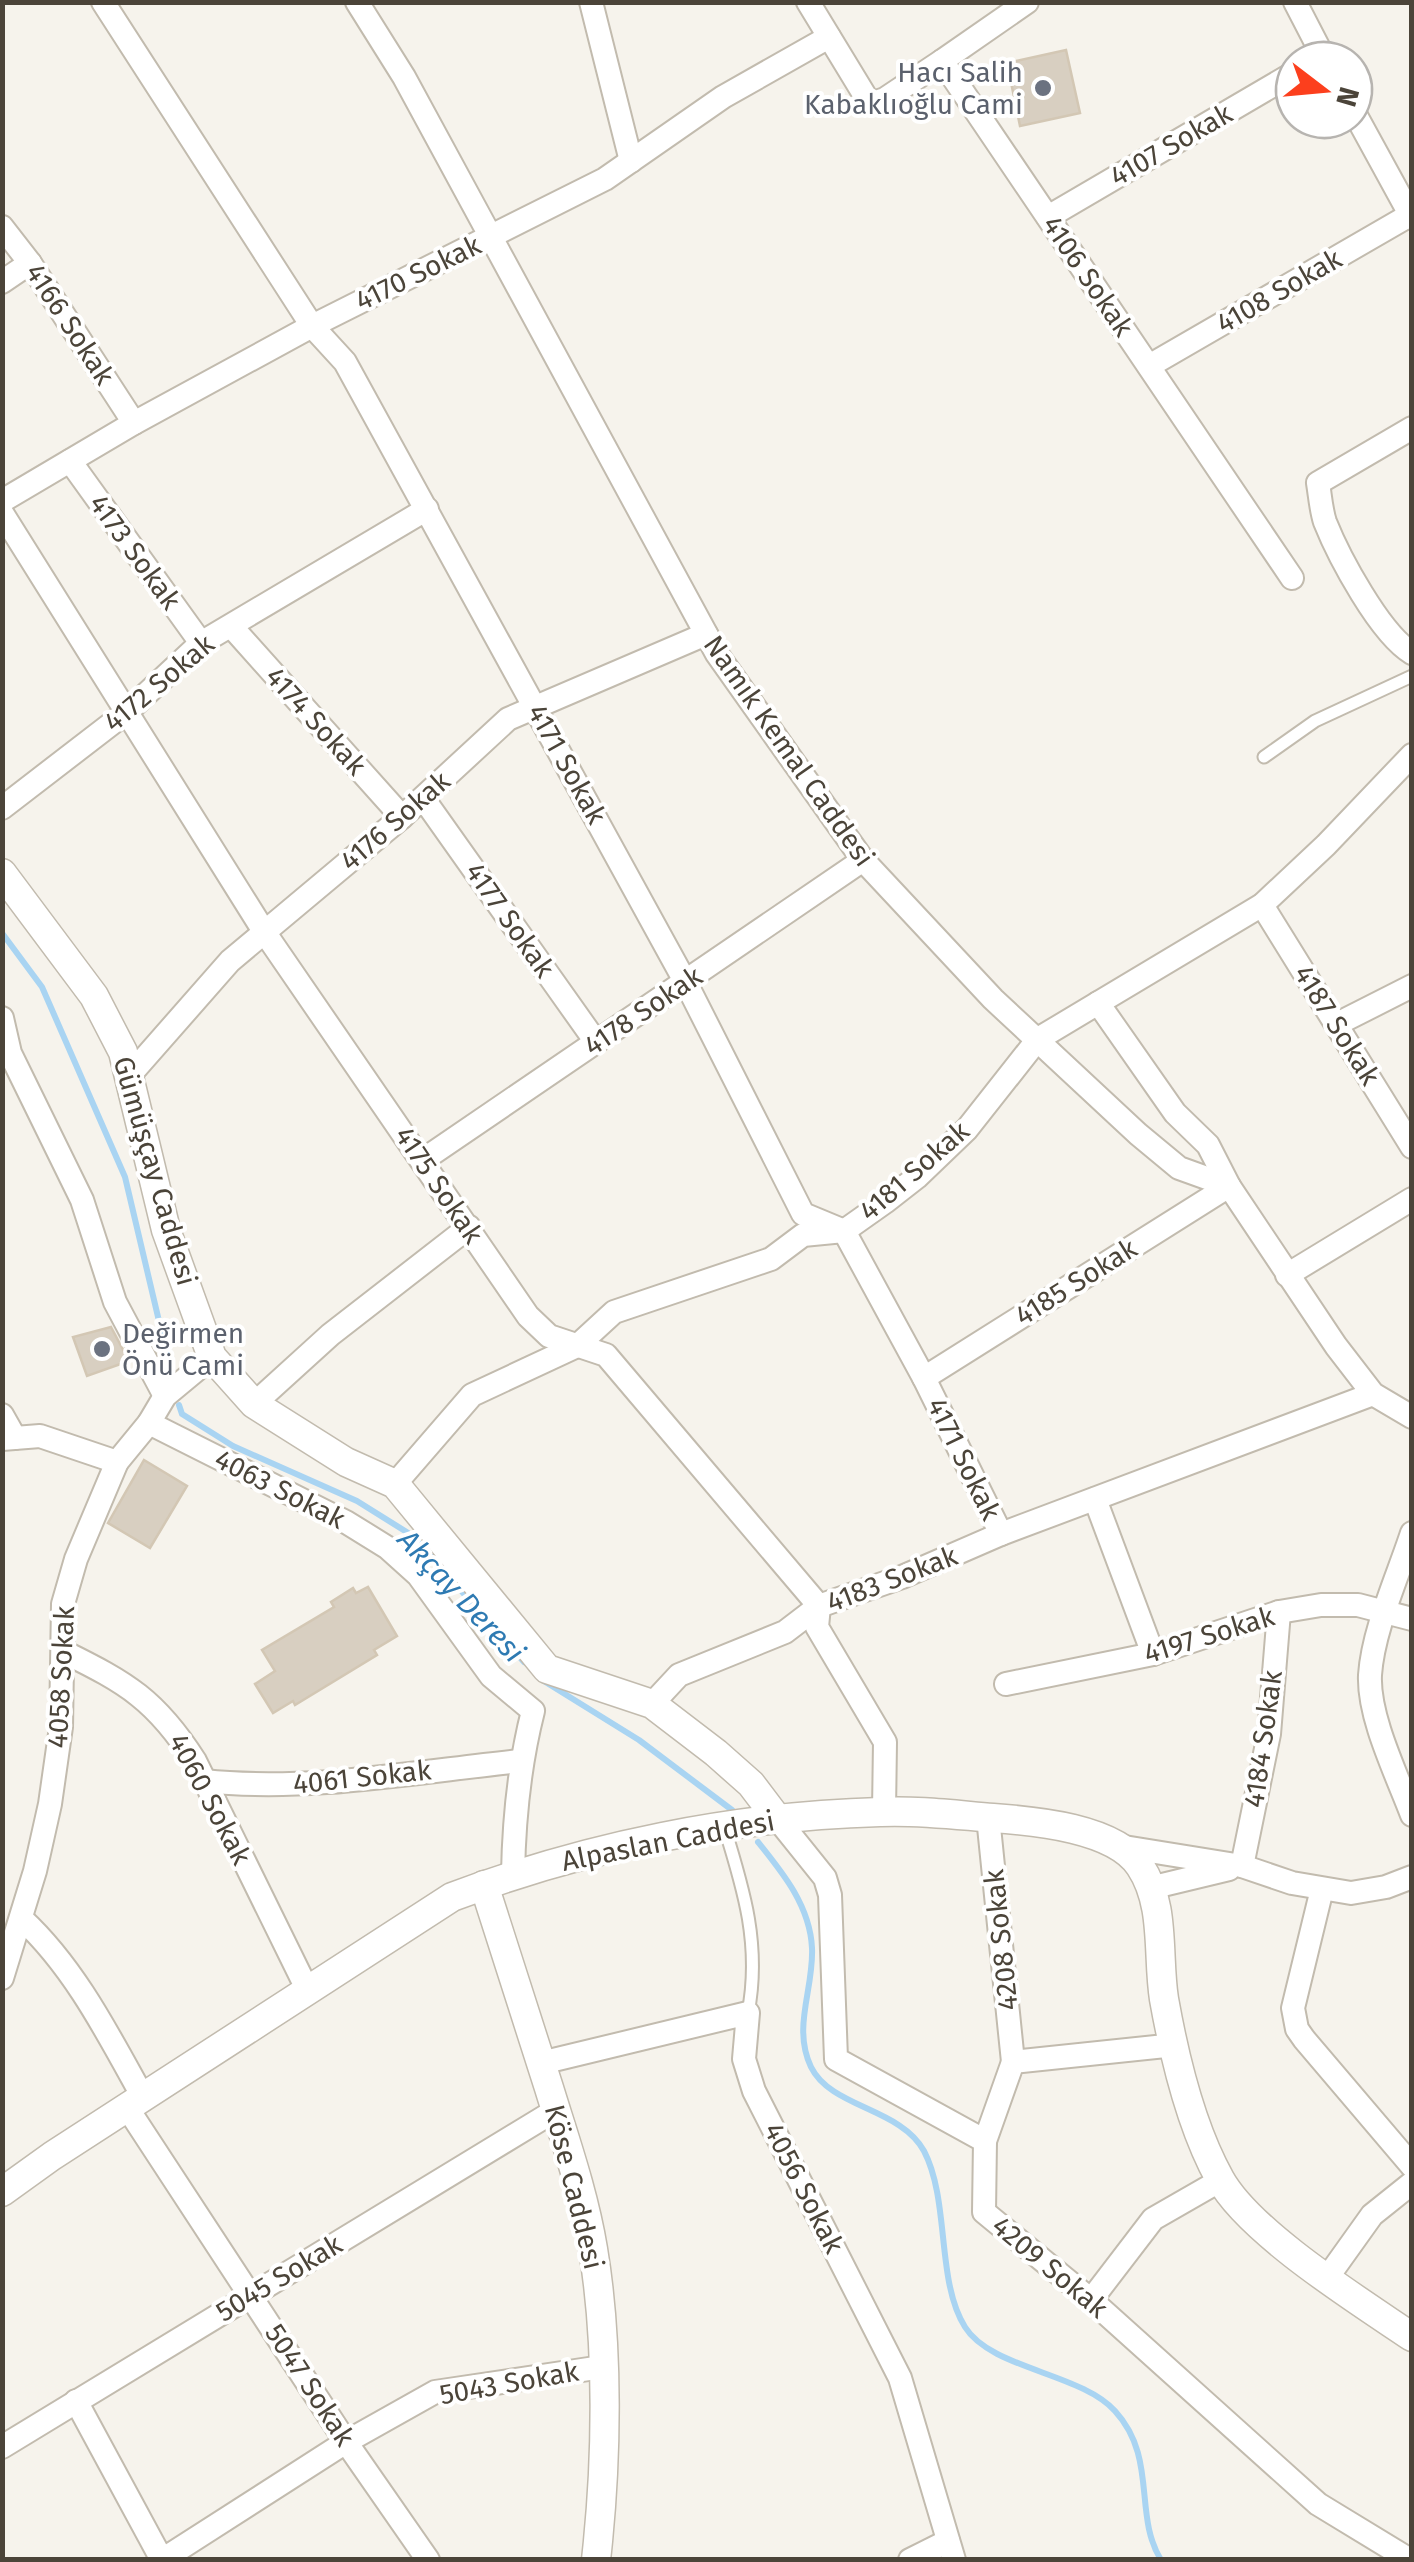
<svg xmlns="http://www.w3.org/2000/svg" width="1414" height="2562" viewBox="0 0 1414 2562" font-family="'Fira Sans',sans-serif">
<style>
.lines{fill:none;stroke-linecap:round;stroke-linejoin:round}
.stream{stroke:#a9d4f2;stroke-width:6}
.building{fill:#d8cfc1;stroke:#d3c7b4;stroke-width:2.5}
.service-casing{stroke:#c2bbae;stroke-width:15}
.minor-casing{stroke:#c2bbae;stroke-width:26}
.tertiary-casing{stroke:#c2bbae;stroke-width:31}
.service{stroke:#fff;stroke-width:11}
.minor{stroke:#fff;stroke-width:22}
.tertiary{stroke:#fff;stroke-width:28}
.worship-dot{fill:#6b7280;stroke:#fff;stroke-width:4}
.labels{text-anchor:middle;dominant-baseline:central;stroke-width:8;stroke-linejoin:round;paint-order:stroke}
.worship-label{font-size:28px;fill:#5b616d;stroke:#fff;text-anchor:end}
.street-label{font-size:28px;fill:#4b4439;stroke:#fff}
.water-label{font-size:30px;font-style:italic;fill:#2e7ab2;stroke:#fff}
</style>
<rect width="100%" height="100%" fill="#f6f3ec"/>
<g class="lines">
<g class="stream">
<polyline points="2,933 42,987 125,1177 167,1355"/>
<polyline points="179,1405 182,1414 233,1446 357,1501 413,1536 524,1662"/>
<polyline points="539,1678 639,1740 732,1810"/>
<path d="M 758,1842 C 783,1873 810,1906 812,1948 C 814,1989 792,2027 811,2067 C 831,2108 901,2108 924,2151 C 950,2201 936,2281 965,2327 C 991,2369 1081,2373 1115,2411 C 1158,2458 1133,2515 1161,2560"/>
</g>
</g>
<g class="building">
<polygon points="1066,50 1080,113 1020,126 1007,63"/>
<polygon points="111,1327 129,1361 87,1376 73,1337"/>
<polygon points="144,1460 187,1486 150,1548 108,1523"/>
<polygon points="368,1587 397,1636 374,1650 377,1655 295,1705 293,1701 273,1713 255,1684 275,1671 262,1650 334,1607 331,1602 353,1588 356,1593"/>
</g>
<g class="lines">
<g class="service-casing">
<g id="service">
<polyline points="1264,757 1315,721 1412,676"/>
<path d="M 724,1826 C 744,1890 761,1946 748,2013"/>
</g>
</g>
<g class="minor-casing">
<g id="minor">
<polyline points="103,2 312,326 345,362 686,983 803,1214 844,1231 924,1378 1001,1534"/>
<polyline points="357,2 404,77 717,654 863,860 993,999 1138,1134 1179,1168 1229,1186 1336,1346 1373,1394 1412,1417"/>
<polyline points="591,2 631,161"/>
<polyline points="808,2 867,99 876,102 885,99 942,61"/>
<polyline points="1027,2 942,61 1292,578"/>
<polyline points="1295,2 1325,60"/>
<polyline points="1354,112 1412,218"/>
<polyline points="1048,217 1294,73"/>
<polyline points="2,227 30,263 134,423"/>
<polyline points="2,282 30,263"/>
<polyline points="1149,366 1410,215"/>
<path d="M 1412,428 L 1318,483 C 1320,495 1321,510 1325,522 C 1339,557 1380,634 1412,653"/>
<polyline points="70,461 201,643"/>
<polyline points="2,501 134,423 312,326 605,179 723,97 829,37"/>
<polyline points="2,513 265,933 528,1316 549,1336 606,1355 819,1606 817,1627 885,1742 884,1811"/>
<polyline points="231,626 402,817"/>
<polyline points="423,798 596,1042"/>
<polyline points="2,808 128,711 201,643 427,509"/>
<polyline points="1262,905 1412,1147"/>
<polyline points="2,1018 10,1053 82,1200 115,1302 165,1396"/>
<polyline points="1337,1024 1412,986"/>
<polyline points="129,1076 230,961 402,817 508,719 706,634"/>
<polyline points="423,1160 863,860"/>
<polyline points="1287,1275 1412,1199"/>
<polyline points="924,1378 1229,1186 1208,1145 1175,1113 1098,1003"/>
<polyline points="254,1404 330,1335 469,1227"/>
<polyline points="2,1415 15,1438"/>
<path d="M 149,1423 L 346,1522 L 388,1548 L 418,1575 L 491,1676 L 533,1711 C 519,1766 514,1818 513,1874"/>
<polyline points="2,1439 40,1436 117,1462"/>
<polyline points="395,1484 472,1395 577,1346 614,1312 771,1259 803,1235 844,1231 885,1202 917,1177 967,1129 1038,1039 1262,905 1326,845 1412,755"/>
<polyline points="1095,1499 1153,1654"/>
<path d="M 1412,1533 C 1398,1576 1373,1630 1370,1675 C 1368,1717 1397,1775 1412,1815"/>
<path d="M 64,1652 C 127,1683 156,1700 195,1761 L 308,1991"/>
<polyline points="1006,1684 1153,1654 1279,1612 1321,1605 1358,1605 1412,1619"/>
<polyline points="652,1704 679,1675 785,1632 819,1606 902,1577 1001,1534 1373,1394"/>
<path d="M 204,1781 C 309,1792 415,1772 520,1761"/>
<polyline points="776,1817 825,1878 830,1895 836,2059 985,2141 984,2212 1091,2300 1318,2504 1410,2560"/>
<polyline points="988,1817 1013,2062"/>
<polyline points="1118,1846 1242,1866 1292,1883 1351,1893 1386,1887 1412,1877"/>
<polyline points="1242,1866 1269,1734 1279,1612"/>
<polyline points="1150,1888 1229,1869"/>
<polyline points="1322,1889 1293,2008 1297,2029 1304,2039 1412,2166"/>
<path d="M 22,1919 C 75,1968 109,2036 144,2099"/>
<polyline points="2,1978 35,1871 50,1804 61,1727 63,1604 76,1559 117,1462 149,1423 165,1396 212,1357"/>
<polyline points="541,2063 748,2013 744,2059 754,2091 900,2378 954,2560"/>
<polyline points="128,2109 346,2442 428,2560"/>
<polyline points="985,2141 1013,2062 1175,2045"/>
<polyline points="1327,2278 1372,2215 1412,2183"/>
<polyline points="1091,2300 1153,2219 1221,2180"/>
<polyline points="76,2401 162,2560"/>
<polyline points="2,2447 556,2110"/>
<polyline points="162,2560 346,2442 435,2392 602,2367"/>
<polyline points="910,2560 948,2541"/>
</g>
</g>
<g class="tertiary-casing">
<g id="tertiary">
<polyline points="2,873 94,996 123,1052 166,1230 212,1357 254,1404 346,1462 395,1484 547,1669 652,1704 716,1753 751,1784 776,1817"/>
<path d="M 484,1885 C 505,1952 527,2020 549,2088 C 565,2140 584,2194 593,2249 C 609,2345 607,2463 596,2560"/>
<path d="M 2,2192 L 52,2156 L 452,1897 C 588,1846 735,1816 880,1812 C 917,1810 956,1815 993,1818 C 1035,1821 1115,1828 1140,1866 C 1166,1905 1157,1955 1164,1999 C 1174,2055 1192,2129 1220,2179 C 1250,2233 1359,2301 1412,2337"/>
</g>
</g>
<use href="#service" class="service"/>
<use href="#minor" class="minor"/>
<use href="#tertiary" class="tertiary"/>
</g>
<g class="worship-dot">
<circle cx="1043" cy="88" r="10"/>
<circle cx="102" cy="1349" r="10"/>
</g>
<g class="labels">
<g class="worship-label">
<text x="1023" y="72">Hacı Salih<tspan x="1023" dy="32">Kabaklıoğlu Cami</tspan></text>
<text x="122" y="1333" text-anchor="start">Değirmen<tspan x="122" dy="32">Önü Cami</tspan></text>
</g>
<g class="street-label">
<text transform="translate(1171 145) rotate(-30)">4107 Sokak</text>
<text transform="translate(418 273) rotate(-26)">4170 Sokak</text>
<text transform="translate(1088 276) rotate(56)">4106 Sokak</text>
<text transform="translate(1279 291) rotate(-30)">4108 Sokak</text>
<text transform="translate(70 324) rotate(57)">4166 Sokak</text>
<text transform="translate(135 552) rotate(54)">4173 Sokak</text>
<text transform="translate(159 683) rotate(-40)">4172 Sokak</text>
<text transform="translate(316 721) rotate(48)">4174 Sokak</text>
<text transform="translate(789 751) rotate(55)">Namık Kemal Caddesi</text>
<text transform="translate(567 764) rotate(61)">4171 Sokak</text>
<text transform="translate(395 821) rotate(-41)">4176 Sokak</text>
<text transform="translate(510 920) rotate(55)">4177 Sokak</text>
<text transform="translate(643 1011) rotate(-34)">4178 Sokak</text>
<text transform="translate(1337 1025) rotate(58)">4187 Sokak</text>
<text transform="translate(155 1171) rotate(74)">Gümüşçay Caddesi</text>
<text transform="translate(914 1171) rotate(-41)">4181 Sokak</text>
<text transform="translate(439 1185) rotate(56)">4175 Sokak</text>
<text transform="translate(1076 1282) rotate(-32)">4185 Sokak</text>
<text transform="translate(964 1459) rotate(64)">4171 Sokak</text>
<text transform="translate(280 1489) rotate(27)">4063 Sokak</text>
<text transform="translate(892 1579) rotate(-21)">4183 Sokak</text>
<text transform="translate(1209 1635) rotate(-17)">4197 Sokak</text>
<text transform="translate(61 1677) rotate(-87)">4058 Sokak</text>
<text transform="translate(1263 1739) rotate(-82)">4184 Sokak</text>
<text transform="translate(362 1777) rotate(-6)">4061 Sokak</text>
<text transform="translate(210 1799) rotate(62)">4060 Sokak</text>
<text transform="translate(668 1841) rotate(-11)">Alpaslan Caddesi</text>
<text transform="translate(1001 1940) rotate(-96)">4208 Sokak</text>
<text transform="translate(574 2187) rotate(76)">Köse Caddesi</text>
<text transform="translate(804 2188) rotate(63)">4056 Sokak</text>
<text transform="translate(1050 2267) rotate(40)">4209 Sokak</text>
<text transform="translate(279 2278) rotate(-31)">5045 Sokak</text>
<text transform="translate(509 2383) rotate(-10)">5043 Sokak</text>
<text transform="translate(310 2385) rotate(57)">5047 Sokak</text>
</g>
<g class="water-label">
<text transform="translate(461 1596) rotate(47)">Akçay Deresi</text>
</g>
</g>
<rect width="1414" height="2562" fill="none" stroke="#4b4439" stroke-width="10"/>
<g transform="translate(1324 90) rotate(106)"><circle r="48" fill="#ffffff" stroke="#b7b4b0" stroke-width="2.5"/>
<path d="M0-8L18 38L0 25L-18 38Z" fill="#fc3f1d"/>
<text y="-15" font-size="28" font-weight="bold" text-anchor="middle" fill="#4b4439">N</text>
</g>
</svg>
